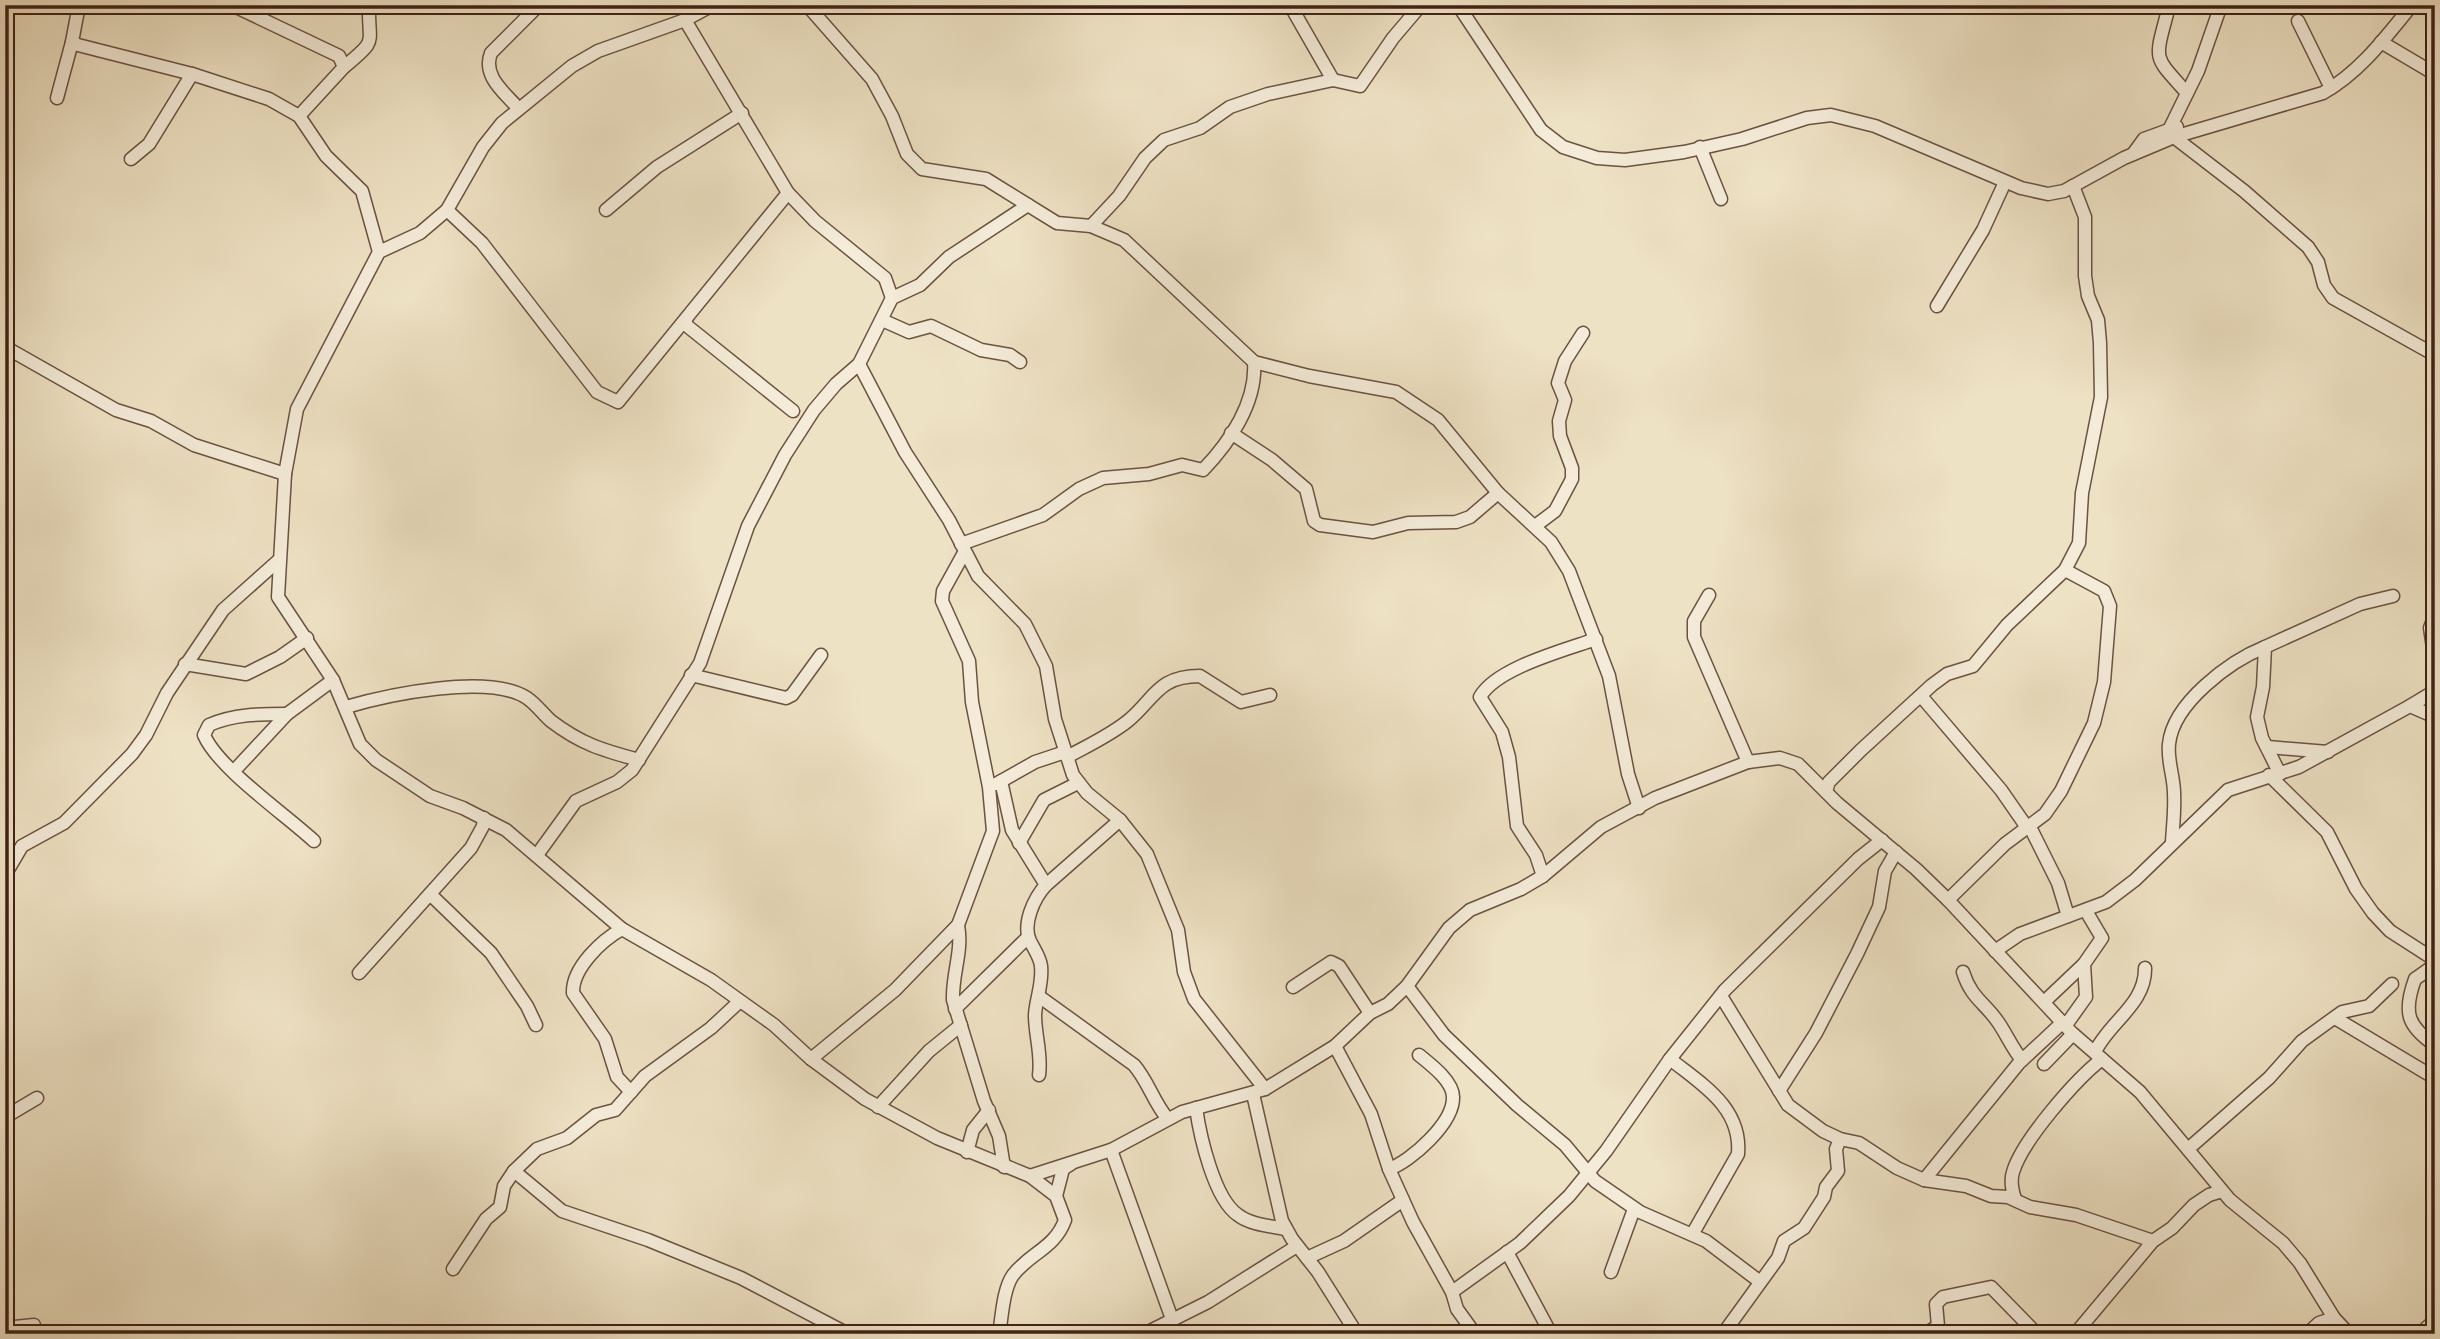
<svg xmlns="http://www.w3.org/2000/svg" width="2440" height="1339" viewBox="0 0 2440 1339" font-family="'IM FELL Great Primer',serif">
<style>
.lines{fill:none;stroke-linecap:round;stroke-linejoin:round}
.street-casing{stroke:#6b5242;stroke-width:15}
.street{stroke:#f4ecd9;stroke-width:12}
</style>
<rect width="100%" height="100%" fill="#eee2c4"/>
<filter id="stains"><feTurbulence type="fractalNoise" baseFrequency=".00286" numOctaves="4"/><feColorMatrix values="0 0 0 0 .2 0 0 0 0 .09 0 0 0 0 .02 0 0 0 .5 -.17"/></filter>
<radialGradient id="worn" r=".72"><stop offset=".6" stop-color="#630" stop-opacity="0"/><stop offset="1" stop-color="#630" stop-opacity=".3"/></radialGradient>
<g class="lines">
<g class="street-casing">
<g id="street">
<polyline points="79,5 72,42 78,45 192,74 269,99 299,116 326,156 362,191 379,252"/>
<polyline points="232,5 339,56 344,67 299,116"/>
<path d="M 713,5 L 685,20 L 598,51 L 572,66 L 502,123 L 483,147 L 447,210 L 420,233 L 379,252 L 297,409 L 285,474 L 278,597 L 333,680 L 360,744 L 376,760 L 430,796 L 463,808 L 506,830 L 622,929 L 711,980 L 774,1025 L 811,1059 L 865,1099 L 937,1138 L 1030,1176 L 1056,1196 L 1065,1220 C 1055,1248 1030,1253 1013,1275 C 1003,1289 1002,1317 999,1334"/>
<polyline points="807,5 872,79 892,116 907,154 922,169 986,179 1057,223 1091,226 1124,240 1254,362 1309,376 1396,392 1438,420 1498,493 1551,542 1569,571 1609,676 1628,774 1639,808"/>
<polyline points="1290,5 1333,80"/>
<path d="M 1458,5 L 1541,130 L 1563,147 L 1597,158 L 1625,160 L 1684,152 L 1742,139 L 1807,118 L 1831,115 L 1875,126 L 2021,188 L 2048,194 L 2064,191 L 2124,158 L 2174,137 L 2323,93 C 2360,72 2385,38 2412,5"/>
<path d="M 2167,14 C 2154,62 2154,56 2187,93"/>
<polyline points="685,20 788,193 815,221 885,278 892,298"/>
<polyline points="2298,21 2331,88"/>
<polyline points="2381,42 2435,74"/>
<path d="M 344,67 C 379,38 368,46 369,5"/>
<polyline points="57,98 72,42"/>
<path d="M 518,108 C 504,92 482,76 491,53 L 539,5"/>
<polyline points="2170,128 2198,71 2221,5"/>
<polyline points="2174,137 2244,191 2308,247 2318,262 2324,285 2333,298 2435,355"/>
<polyline points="1700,147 1721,199"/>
<polyline points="2133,154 2144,139 2177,127"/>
<polyline points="131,159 149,144 192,74"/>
<polyline points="1028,205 949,257 920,285 892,298 859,364 905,452 949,520 978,576 1025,624 1046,666 1055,719 1073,775 1087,793 1120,820 1147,854 1178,930 1184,972 1194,999 1265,1089"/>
<polyline points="447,210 482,243 597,392 618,402 788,193"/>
<polyline points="606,210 657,167 742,113"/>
<polyline points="1091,226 1119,196 1145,158 1164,140 1200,128 1230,107 1268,94 1333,80 1360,86 1393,38 1421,5"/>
<polyline points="1937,306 1983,230 2005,182"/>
<polyline points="882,320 909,332 931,326 981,350 1010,355 1020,362"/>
<polyline points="686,321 686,325 793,411"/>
<polyline points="5,347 116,410 151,421 194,445 285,474"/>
<polyline points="1231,433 1272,460 1306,489 1314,521 1320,525 1373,532 1408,523 1456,522 1470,517 1498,493"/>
<polyline points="1535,526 1555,511 1572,479 1572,468 1560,436 1559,421 1565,400 1558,383 1565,361 1583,333"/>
<path d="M 961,544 L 1043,515 L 1079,489 L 1103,478 L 1149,474 L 1182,465 L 1203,470 C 1230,442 1257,402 1254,362"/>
<polyline points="1709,595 1694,621 1694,637 1748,762"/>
<polyline points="2435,615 2430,628 2435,661"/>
<polyline points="185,664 246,674 280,657 307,638"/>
<polyline points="691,675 786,698 792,695 821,655"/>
<polyline points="1921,696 2001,790 2026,826"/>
<polyline points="2410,706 2435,691"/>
<path d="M 346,707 C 387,695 489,673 527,698 C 536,704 543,714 551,721 C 581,744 602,750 639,760"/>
<path d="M 287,714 C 260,714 234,714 209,725 L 204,735 C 218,768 286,815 314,841"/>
<polyline points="2268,747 2328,752"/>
<path d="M 1067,757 C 1087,746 1111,735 1129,720 C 1155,698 1158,676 1200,676 L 1241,702 L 1270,695"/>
<polyline points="234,771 287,714 333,680"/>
<polyline points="2280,774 2262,738 2257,717 2263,687 2265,647 2360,604 2393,596"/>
<polyline points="2269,775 2327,832 2356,889 2373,913 2390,931 2435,960"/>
<polyline points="1001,781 1012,830 1046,885"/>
<polyline points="996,784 1035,762 1065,752"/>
<polyline points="1826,791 1829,782 1861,750 1932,685 1947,674 1973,666 2007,625 2065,570 2079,543 2082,493 2101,397 2100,343 2098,320 2088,296 2085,276 2085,217 2073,186"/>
<polyline points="2029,825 2058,883 2068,916"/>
<path d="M 2172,842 C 2173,826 2175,809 2174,793 C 2174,777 2167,760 2169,744 C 2173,703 2230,661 2265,647"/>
<polyline points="1019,843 1044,800 1078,783"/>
<polyline points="537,855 576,801 617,782 632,770 646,748 700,663 748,526 785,455 814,410 836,384 859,364"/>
<polyline points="5,875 22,846 64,823 132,754 146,735 167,693 223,610 279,560"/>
<path d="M 1543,876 L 1536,855 L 1517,826 L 1509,757 L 1502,732 L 1480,697 C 1496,668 1565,650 1596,639"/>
<polyline points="430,894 491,953 527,1006 536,1025"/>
<polyline points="1948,900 2005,844 2045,814 2061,791 2094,723 2104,682 2110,606 2104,591 2065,570"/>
<path d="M 958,925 C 963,952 952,973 953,1000 L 984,1101 L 999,1136 L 1004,1167"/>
<path d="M 622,929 C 602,940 572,968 573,993 L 605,1039 L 617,1077 L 631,1092"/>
<polyline points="1995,951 2020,934 2106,902 2135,880 2228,790 2299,767 2410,706 2435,717"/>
<path d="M 2435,965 L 2415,979 C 2403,1012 2407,1026 2435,1045"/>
<path d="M 1963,972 C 1971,998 1985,1003 1998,1022 C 2007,1035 2012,1048 2022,1060"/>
<polyline points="359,973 471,848 483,826 484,818"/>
<polyline points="1407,986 1444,1035 1517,1105 1565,1145 1595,1181 1640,1212 1706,1241 1759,1281"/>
<polyline points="1293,987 1331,962 1339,966 1370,1013"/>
<polyline points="1721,996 1788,1105 1823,1131 1840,1139 1859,1143 1897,1168 1924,1180 1966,1186 1991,1196 2008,1197 2030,1207 2076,1215 2153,1241"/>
<path d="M 1040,997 L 1134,1065 C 1148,1081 1153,1101 1167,1118"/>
<polyline points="2044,1002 2084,964"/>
<polyline points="955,1009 1028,937"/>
<polyline points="2335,1018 2435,1078"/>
<polyline points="2066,1025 2086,997 2084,964 2102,938 2086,911"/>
<polyline points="1335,1046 1371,1114 1389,1169 1413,1222 1452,1292 1457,1309 1475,1334"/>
<path d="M 2095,1052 C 2109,1022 2146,1004 2145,968"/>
<polyline points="811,1059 895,990 958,925 993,831 989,787 972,702 969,661 942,601 943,591 964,553"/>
<path d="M 1670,1059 C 1701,1084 1742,1107 1738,1154 L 1693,1233"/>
<polyline points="2044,1064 2073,1034"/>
<path d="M 1039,1075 C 1042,1054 1035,1036 1035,1015 C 1036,998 1043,984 1041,966 C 1040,957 1034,949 1030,941 C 1022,924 1034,898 1046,885 L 1120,820"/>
<polyline points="1779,1091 1816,1033 1857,954 1879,907 1885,871 1896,852"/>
<polyline points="1253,1094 1282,1221 1292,1239 1318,1272 1357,1334"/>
<polyline points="878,1107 929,1051 961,1025"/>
<path d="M 1196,1108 C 1200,1136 1214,1199 1238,1215 C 1251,1225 1271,1226 1286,1229"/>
<polyline points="5,1117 37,1098"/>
<polyline points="2188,1149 2269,1078 2302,1041 2342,1012 2369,1006 2392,984"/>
<polyline points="1111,1150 1172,1319"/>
<polyline points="967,1152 973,1130 989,1110"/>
<path d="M 1389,1169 C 1411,1161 1454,1123 1453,1097 C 1453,1081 1430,1064 1419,1055"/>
<polyline points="514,1171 562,1211 648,1240 741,1278 848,1334"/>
<polyline points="1030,1176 1111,1150 1182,1112 1265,1089 1335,1046 1370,1013 1388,1004 1407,986 1449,928 1470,910 1521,889 1543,876 1601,827 1655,798 1748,762 1780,758 1798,764 1837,803 1916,869 1948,900 2072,1033 2140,1092 2230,1200 2283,1243 2300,1263 2334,1318 2349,1334"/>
<polyline points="1924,1180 2019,1063 2063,1022"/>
<polyline points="1056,1196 1063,1169 1071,1164"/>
<path d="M 2015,1199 C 2012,1190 2010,1181 2013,1172 C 2022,1141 2076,1079 2102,1059"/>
<polyline points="1507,1252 1551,1334"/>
<polyline points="1307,1258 1344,1241 1403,1200"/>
<polyline points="453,1269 486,1219 500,1207 504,1186 514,1171 537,1149 567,1138 596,1115 615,1110 645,1076 711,1028 740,1001"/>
<polyline points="1611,1272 1634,1209"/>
<polyline points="1452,1292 1520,1243 1569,1196 1606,1151 1670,1059 1725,990 1858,859 1882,840"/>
<polyline points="5,1328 34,1325"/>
<polyline points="1144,1334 1208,1302 1297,1246"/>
<polyline points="1723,1334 1778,1258 1784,1241 1804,1228 1824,1197 1826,1187 1838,1171 1836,1149 1840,1139"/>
<polyline points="1925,1334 1938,1326 1936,1304 1943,1297 1991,1287 2037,1334"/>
<polyline points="2075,1334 2153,1241 2172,1228 2194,1205 2209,1195 2222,1191"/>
<polyline points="2307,1334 2319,1323 2334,1318"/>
<polyline points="2420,1334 2435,1320"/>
</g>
</g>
<use href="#street" class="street"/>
</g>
<rect width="2440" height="1339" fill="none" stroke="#eee2c4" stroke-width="28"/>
<rect x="7" y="7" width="2426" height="1325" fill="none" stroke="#3f2217" stroke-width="3.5"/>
<rect x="14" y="14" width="2412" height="1311" fill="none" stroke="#3f2217" stroke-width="2"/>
<rect width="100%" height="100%" filter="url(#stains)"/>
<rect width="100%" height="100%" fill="url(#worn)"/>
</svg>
